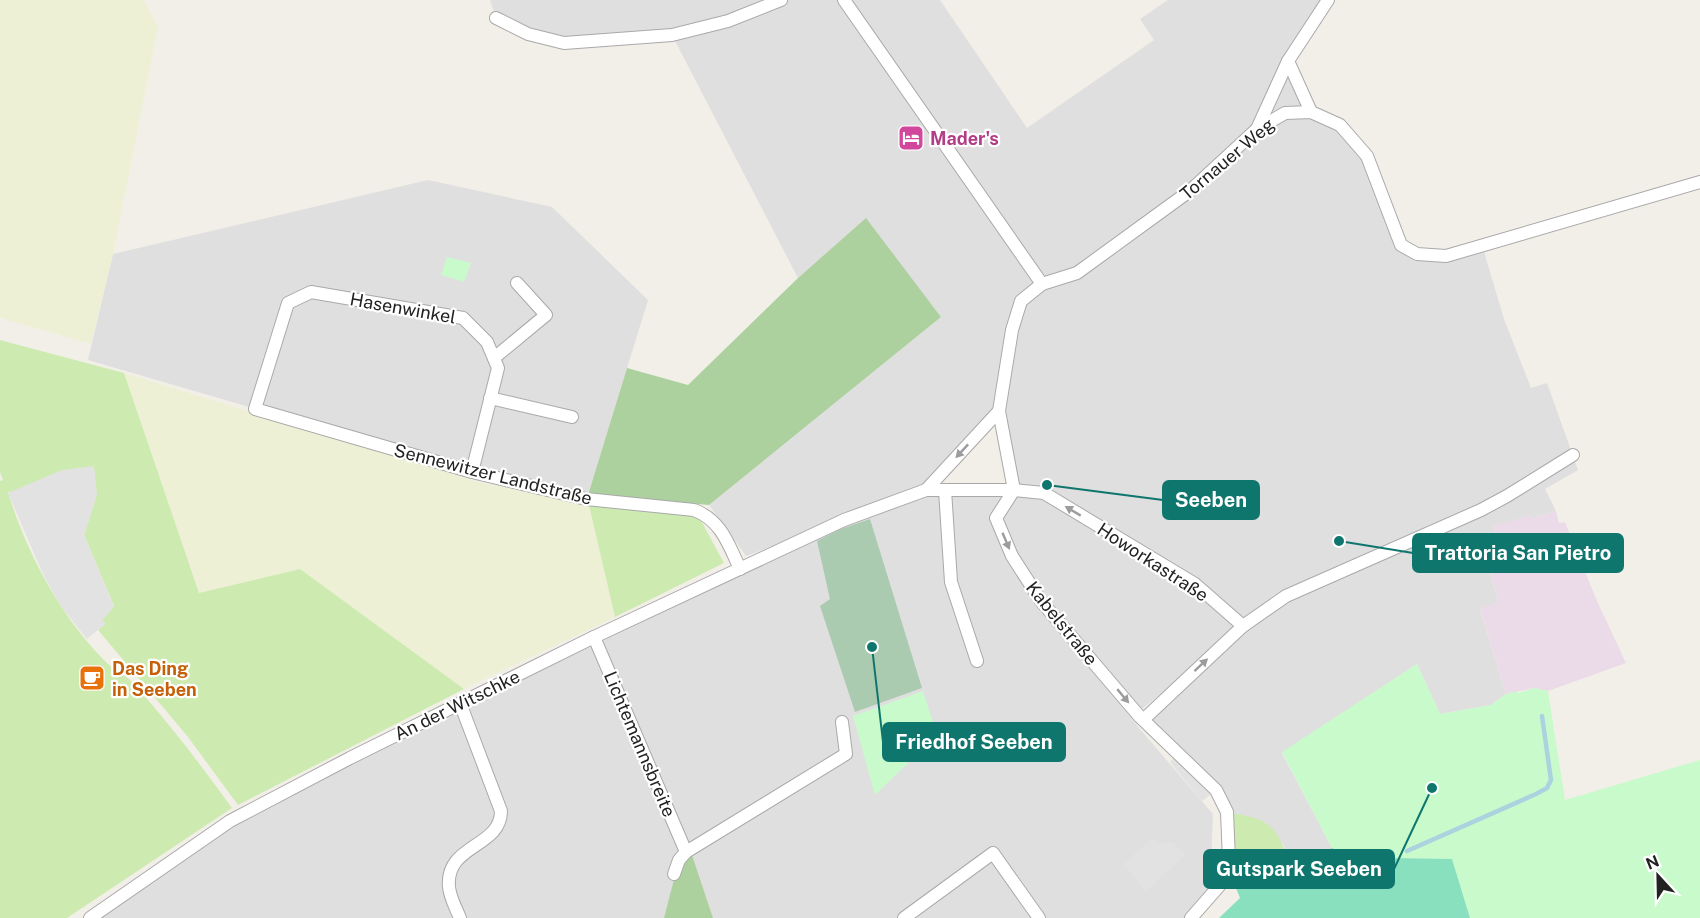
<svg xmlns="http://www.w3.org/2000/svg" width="1700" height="918" viewBox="0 0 1700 918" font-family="'Public Sans',sans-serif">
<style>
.residential{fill:#e0dfdf}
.industrial{fill:#ebdbe8}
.farmland{fill:#eef0d5}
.grass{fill:#cdebb0}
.forest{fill:#add19e}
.cemetery{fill:#aacbaf}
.park{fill:#c8facc}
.pitch{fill:#88e0be}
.parking{fill:#e2e2e2}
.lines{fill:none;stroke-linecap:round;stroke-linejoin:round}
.stream{stroke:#aad3df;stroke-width:4.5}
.street-casing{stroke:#a9a9a9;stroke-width:14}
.street{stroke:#fff;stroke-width:12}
.oneway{fill:#9c9c9c}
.labels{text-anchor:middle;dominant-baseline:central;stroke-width:4.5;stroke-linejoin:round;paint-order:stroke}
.hotel-label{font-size:18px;font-weight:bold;fill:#b23c85;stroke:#fff;text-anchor:start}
.street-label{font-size:18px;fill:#222;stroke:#fff}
.food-label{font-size:18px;font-weight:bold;fill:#c56008;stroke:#fff;text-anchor:start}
.leader{fill:none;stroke:#0f766e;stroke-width:2}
.callout-dot{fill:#0f766e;stroke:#fff;stroke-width:2}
.callout{fill:#0f766e;stroke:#0f766e;stroke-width:2}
.callout-label{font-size:20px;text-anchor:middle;font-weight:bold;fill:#fff}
</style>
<rect width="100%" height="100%" fill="#f2efe9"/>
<g class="residential">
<polygon points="490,0 940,0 1027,128 1154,40 1140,19 1168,0 1327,0 1291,61 1314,110 1370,155 1396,231 1417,254 1482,245 1504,319 1531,388 1547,383 1578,470 1545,489 1556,511 1533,518 1531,515 1493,527 1503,559 1487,564 1499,602 1480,609 1506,694 1491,705 1440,714 1417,664 1282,753 1332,848 1321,854 1309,855 1289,863 1283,844 1227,812 1216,790 1144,719 1232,635 1141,710 1041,601 996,518 1014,490 999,412 926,490 746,556 709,505 941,317 866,219 798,278 672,35 564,43 496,18"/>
<polygon points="428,180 552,207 648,300 588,495 472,472 88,360 113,254"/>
<polygon points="1009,493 994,518 1056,621 1139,728 1213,814 1211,862 1209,881 1220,885 1190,918 713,918 688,846 599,638 842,524 927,494"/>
<polygon points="594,637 686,852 664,918 90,918 202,839"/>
</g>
<polygon class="industrial" points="1556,511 1559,523 1565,522 1597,601 1626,663 1548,691 1534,688 1506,694 1480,608 1499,602 1487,563 1503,558 1492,526 1531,515 1533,518"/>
<g class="farmland">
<polygon points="0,0 144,0 158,27 113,254 91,344 0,318"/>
<polygon points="124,373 479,482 589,505 615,617 464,689 300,569 199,593"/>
</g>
<g class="grass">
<path d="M 0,340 L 124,373 L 199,593 L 300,569 L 464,689 L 238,805 L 188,737 L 98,630 L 105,624 L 102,620 L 114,606 L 84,535 L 97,494 L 8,492 C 26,552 61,617 105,661 C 113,670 125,674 133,683 C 169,723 201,765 232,808 L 67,918 L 0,918 L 0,481 L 3,480 L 0,472 Z"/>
<polygon points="589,505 699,517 724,563 615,617"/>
<path d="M 1227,812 C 1267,819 1276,822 1289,863 L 1239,883 L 1220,885 L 1229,859 Z"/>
</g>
<g class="forest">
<polygon points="866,218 941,317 709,505 588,495 627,368 688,385 798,278"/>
<polygon points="692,855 713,918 664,918 679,860"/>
</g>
<polygon class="cemetery" points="870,519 922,688 855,712 820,606 830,599 817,541 841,529"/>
<g class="park">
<polygon points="447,257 471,263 464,282 441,275"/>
<polygon points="1417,664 1440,714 1491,705 1506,694 1517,691 1518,693 1534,688 1548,691 1565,800 1700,760 1700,918 1470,918 1452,859 1392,858 1388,851 1344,853 1332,848 1282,752"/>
<polygon points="923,691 937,735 875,795 853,716"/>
</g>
<path class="pitch" d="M 1332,848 L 1344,853 L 1388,851 L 1392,858 L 1452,859 L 1470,918 L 1219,918 L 1240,898 L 1236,888 L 1289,863 C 1299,853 1319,855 1332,848 Z"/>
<g class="parking">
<polygon points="94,466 97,494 84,535 114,607 102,620 105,624 87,639 60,605 43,574 8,493 62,470"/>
<polygon points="1179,753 1216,790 1202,801 1170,762"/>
<polygon points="1153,838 1158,843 1173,842 1185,855 1146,892 1123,864"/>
</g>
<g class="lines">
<polyline class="stream" points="1407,851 1536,794 1547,788 1551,780 1542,716"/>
<g class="street-casing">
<g id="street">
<polyline points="844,0 1042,284"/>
<polyline points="496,18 528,34 564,43 672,35 728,21 781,0"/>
<polyline points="1288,61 1311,112"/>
<polyline points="1257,129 1288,61 1328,0"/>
<polyline points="494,358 546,315 517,283"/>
<polyline points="490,398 572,417"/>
<path d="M 472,472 L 498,368 L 487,342 L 463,318 L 311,292 L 288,303 L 255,409 L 472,472 L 586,499 L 694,510 C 721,520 729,545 740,569"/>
<polyline points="926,490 999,411"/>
<polyline points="945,490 951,582 977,661"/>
<polyline points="1014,490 999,411 1012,330 1021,301 1042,284 1077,273 1191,190 1256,130 1285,113 1311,112 1340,125 1367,156 1401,245 1417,254 1446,256 1700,182"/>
<polyline points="1014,490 996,518 1012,556 1041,601 1140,717 1216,790 1227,812 1229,860 1220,885 1191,918"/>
<polyline points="594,637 686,852 846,754 842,722"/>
<polyline points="1144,719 1243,626 1286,596 1481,510 1507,496 1573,455"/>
<polyline points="674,874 679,860 686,852"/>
<polyline points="90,918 230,821 350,758 594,637 844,520 926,490 1014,490 1044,493 1195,584 1243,626"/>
<path d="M 460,918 C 456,908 450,898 449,887 C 445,844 501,848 501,811 L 460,703"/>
<polyline points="904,918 993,853 1039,918"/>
</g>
</g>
<use href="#street" class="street"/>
</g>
<defs><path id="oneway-solid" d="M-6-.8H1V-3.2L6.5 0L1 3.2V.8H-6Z" transform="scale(1.5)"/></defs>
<g class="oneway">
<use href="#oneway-solid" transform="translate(962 451) rotate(133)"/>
<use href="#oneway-solid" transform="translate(1073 511) rotate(-149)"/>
<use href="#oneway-solid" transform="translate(1006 541) rotate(67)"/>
<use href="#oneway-solid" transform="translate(1201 665) rotate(-43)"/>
<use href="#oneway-solid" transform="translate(1123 696) rotate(50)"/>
</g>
<defs>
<g id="hotel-square" transform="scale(1.35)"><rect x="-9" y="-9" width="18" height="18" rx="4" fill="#d1479c" stroke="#fff"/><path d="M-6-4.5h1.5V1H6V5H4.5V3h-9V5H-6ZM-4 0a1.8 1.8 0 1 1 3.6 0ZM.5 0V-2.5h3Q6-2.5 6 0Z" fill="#fff"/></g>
<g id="cafe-square" transform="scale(1.35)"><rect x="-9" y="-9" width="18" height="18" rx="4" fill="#e8710a" stroke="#fff"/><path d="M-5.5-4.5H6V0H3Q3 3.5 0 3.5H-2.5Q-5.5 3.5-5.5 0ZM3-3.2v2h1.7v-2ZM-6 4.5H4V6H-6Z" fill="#fff"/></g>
</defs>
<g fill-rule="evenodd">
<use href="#hotel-square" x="911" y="138"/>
<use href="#cafe-square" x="92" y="678"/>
</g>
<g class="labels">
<g class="hotel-label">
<text x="930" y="138">Mader's</text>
</g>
<g class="street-label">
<text transform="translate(1227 159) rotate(-40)">Tornauer Weg</text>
<text transform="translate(403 308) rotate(10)">Hasenwinkel</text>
<text transform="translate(493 474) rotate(14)">Sennewitzer Landstraße</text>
<text transform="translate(1153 562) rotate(33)">Howorkastraße</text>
<text transform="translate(1062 623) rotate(51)">Kabelstraße</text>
<text transform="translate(457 705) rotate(-26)">An der Witschke</text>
<text transform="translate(640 744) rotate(67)">Lichtemannsbreite</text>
</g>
<g class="food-label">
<text x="112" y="668">Das Ding<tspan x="112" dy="21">in Seeben</tspan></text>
</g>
</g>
<path class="leader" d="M1047 485L1163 500M1339 541L1413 553M872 647L883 742M1432 788L1394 869"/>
<g class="callout-dot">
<circle cx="1047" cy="485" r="6"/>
<circle cx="1339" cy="541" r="6"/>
<circle cx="872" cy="647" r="6"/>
<circle cx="1432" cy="788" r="6"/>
</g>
<g class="callout">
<rect x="1163" y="481" width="96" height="38" rx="6"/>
<rect x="1413" y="534" width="210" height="38" rx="6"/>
<rect x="883" y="723" width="182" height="38" rx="6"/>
<rect x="1204" y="850" width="190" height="38" rx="6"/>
</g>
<g class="callout-label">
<text x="1211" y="507">Seeben</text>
<text x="1518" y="560">Trattoria San Pietro</text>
<text x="974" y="749">Friedhof Seeben</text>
<text x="1299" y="876">Gutspark Seeben</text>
</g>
<g transform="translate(1658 876) rotate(338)" stroke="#ffffff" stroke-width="4.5" paint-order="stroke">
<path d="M0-4.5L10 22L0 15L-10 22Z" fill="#222222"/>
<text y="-9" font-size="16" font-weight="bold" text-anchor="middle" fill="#222222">N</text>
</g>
</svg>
